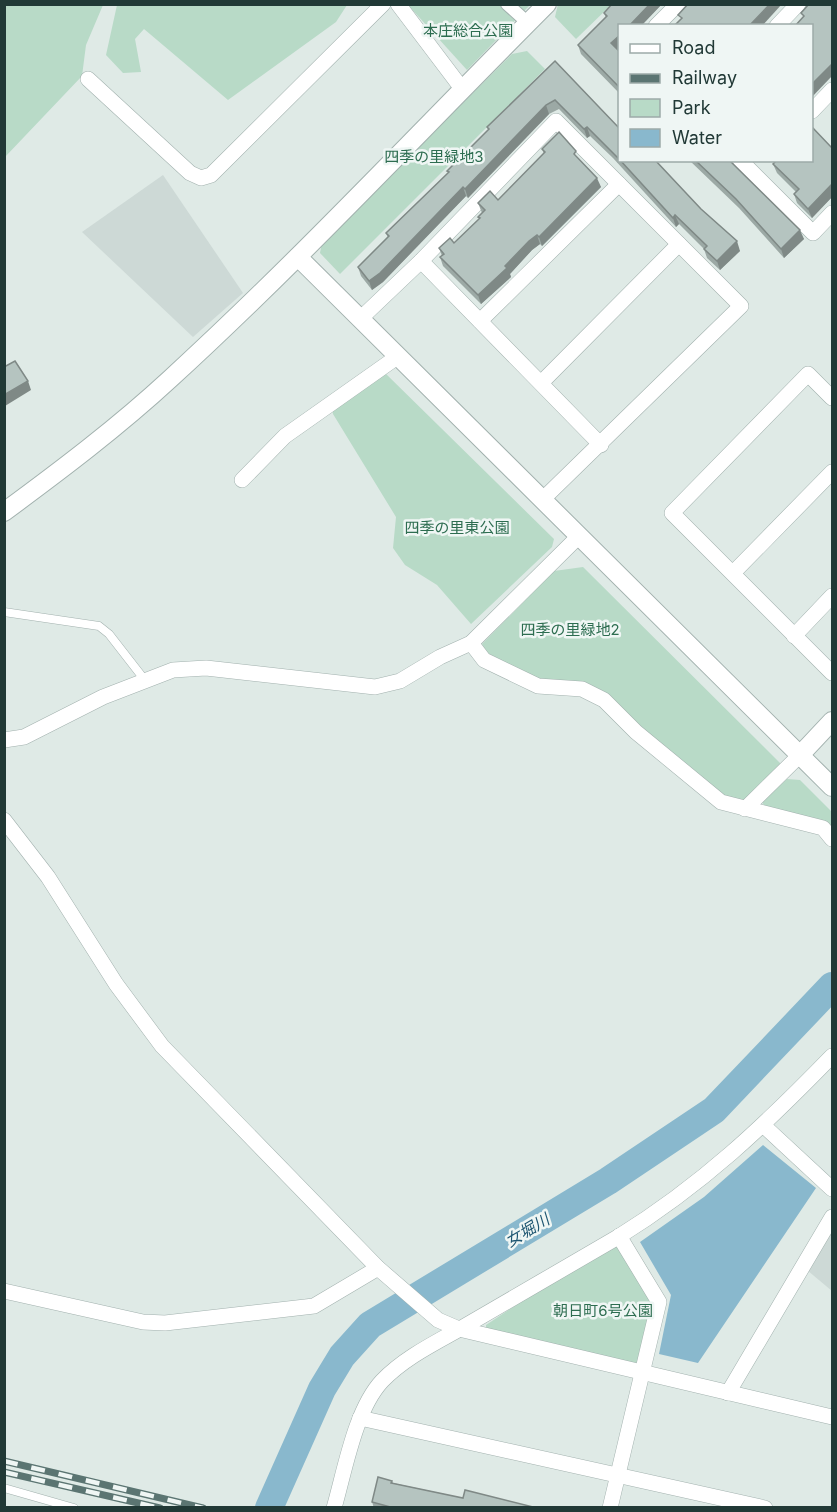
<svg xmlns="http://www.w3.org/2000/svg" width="837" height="1512" viewBox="0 0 837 1512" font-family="Inter,'Noto Sans JP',sans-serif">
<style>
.built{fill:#cdd9d6}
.green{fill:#b8dac7}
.water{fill:#89b8cd}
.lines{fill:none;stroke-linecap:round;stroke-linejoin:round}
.river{stroke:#89b8cd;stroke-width:28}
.service-casing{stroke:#a2b1ae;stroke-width:9}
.pedestrian-casing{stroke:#a2b1ae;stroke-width:14}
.minor-casing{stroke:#a2b1ae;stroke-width:16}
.tertiary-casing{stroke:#a2b1ae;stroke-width:20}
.service{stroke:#fff;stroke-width:8}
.pedestrian{stroke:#fff;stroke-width:12}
.minor{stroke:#fff;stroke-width:15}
.tertiary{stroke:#fff;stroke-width:18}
.rail-casing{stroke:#5b7572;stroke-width:7}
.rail{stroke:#eff6f4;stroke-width:4.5;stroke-dasharray:14;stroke-linecap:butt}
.wall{fill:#9ca9a5}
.shaded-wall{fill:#7f8986}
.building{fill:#b5c4c0;stroke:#7f8986;stroke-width:1.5}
.labels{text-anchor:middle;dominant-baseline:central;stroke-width:5;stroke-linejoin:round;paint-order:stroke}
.park-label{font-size:15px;fill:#2d6d50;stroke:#eff6f4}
.water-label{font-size:16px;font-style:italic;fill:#1e5671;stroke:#eff6f4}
</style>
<rect width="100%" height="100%" fill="#dfeae6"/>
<g class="built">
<polygon points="163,175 243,293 193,337 82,232"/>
<polygon points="832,1228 832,1291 807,1270"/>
</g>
<g class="green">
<polygon points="558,4 611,4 611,5 576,39 555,17"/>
<polygon points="5,5 103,5 86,45 82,76 5,157"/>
<polygon points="117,5 117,4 347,5 336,22 228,100 144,29 135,39 141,72 123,73 106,55"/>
<polygon points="408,5 530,5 467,70"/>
<polygon points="527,51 545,69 340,274 320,253 322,243 512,54"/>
<polygon points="384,372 554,539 552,547 471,624 437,585 405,565 393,548 396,517 333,414 332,407"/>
<polygon points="583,567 781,764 743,801 725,799 634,724 611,697 540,680 489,656 482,644 554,571"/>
<polygon points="787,779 800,780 832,812 832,833 769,812 762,802"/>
<polygon points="615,1246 619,1247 654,1302 640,1360 631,1366 486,1330 486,1325 534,1293"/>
</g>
<polygon class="water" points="763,1145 816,1188 698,1363 659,1354 671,1295 640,1242 704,1197"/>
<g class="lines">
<polyline class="river" points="269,1508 322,1389 342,1356 370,1325 608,1181 714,1110 832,986"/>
<g class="service-casing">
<g id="service">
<polyline points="4,612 99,626 109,634 144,679"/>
<polyline points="4,1488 74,1508"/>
</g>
</g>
<g class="pedestrian-casing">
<polyline id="pedestrian" points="507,4 528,23"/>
</g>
<g class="minor-casing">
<g id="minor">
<polyline points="398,4 463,90"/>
<polyline points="656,26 678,4"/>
<polyline points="777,26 798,4"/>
<polyline points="88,79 190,173 201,178 211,175 383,4"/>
<polyline points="812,111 832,90"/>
<polyline points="740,160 813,233 832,213"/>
<polyline points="421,261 601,445"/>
<polyline points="360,319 421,261 556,121 741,306 542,500"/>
<polyline points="480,321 619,184"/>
<polyline points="541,383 679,244"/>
<polyline points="832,398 808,374 672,513 832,673"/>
<polyline points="242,480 285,436 397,357"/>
<polyline points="733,573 832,472"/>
<polyline points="794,636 832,596"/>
<polyline points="471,643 484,660 538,686 582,689 604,700 636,732 721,802 823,828 832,839"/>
<polyline points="4,740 24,737 103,697 173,670 206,668 375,687 400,681 440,657 471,643 578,537"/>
<polyline points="745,809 801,754"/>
<polyline points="4,820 48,877 116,984 162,1046 378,1268 438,1320 459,1329 832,1417"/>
<polyline points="764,1126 832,1189"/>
<polyline points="4,1291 143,1322 165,1323 314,1306 378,1268"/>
<polyline points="728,1393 832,1217"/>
<polyline points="360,1418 765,1508"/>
<path d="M 334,1508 C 345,1470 355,1410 382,1381 C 405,1357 437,1342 465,1326 C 516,1296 567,1267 618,1237 C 702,1185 764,1126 832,1056"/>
<polyline points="610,1508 659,1302 619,1236"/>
</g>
</g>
<g class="tertiary-casing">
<g id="tertiary">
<polyline points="298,257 832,787"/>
<path d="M 4,512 C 61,470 118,427 170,379 C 301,259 422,129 547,4"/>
<polyline points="801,754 832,721"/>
</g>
</g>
<use href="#service" class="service"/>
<use href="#pedestrian" class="pedestrian"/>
<use href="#minor" class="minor"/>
<use href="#tertiary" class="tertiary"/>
<g class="rail-casing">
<g id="rail">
<polyline points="4,1461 203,1508"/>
<polyline points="4,1472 160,1508"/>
</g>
</g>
<use href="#rail" class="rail"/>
</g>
<g class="wall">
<polygon points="662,4 641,26 620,26 620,47 617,49 620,52 620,94 581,54 578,45 606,18 604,13"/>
<polygon points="555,61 620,129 620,160 655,160 740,251 720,270 707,258 704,249 679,224 676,227 613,158 590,136 587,138 559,109 549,114 468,198 466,196 383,282 372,290 361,276 358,267 388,238 386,233 448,173 447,171 488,130 487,127"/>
<polygon points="832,148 832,197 812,218 797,203 794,194 796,192 777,173 773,164"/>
<polygon points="542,149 579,160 601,187 542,246 540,244 532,250 510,274 511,277 481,304 443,266 440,257 442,256 439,248 454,243 479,219 478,217 482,213 478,203 498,200 544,154"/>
<polygon points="689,160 729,160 804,239 784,258 739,208"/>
<polygon points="392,1481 393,1483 463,1498 537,1508 374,1508 372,1502"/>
</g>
<g class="shaded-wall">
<polygon points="650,4 662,4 641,26 629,26"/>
<polygon points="770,4 782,4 762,26 749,26"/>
<polygon points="620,35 620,47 614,52 611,43"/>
<polygon points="832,64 832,76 812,97 812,84"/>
<polygon points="546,105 549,114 468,198 465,189"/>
<polygon points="587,127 590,136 587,138 584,129"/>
<polygon points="597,178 601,187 542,246 539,237"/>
<polygon points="832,184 832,197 812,218 808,209"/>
<polygon points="463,187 466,196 383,282 372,290 369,281"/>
<polygon points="675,215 679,224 676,227 673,218"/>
<polygon points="800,230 804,239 784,258 781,249"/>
<polygon points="537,235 540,244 532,250 510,274 511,277 481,304 478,295 529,241"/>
<polygon points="737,241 740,251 720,270 717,261"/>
<polygon points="28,381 31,390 5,406 4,395"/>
</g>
<g class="building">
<polygon points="612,4 650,4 629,26 620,26 620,35 611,43 620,52 620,88 578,45 607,16 604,13"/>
<polygon points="688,4 770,4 749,26 674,26 682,18 678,15"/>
<polygon points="809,4 832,4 832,64 812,84 812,26 795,26 804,16 801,13"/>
<polygon points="555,61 620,129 620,160 587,127 584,129 555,100 546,105 465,189 463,187 380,273 369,281 358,267 389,236 386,233 449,172 447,171 489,129 487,127"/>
<polygon points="812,127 832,148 832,184 808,209 794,194 799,189 773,164 777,160 812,160"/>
<polygon points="559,132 576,151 574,154 597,178 539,237 537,235 529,241 505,266 507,268 478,295 440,257 444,254 439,248 450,238 454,243 480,218 478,217 485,210 478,203 490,191 498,200 545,152 542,149"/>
<polygon points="620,160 655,160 701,209 737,241 717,261 704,249 707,246 675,215 673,218"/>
<polygon points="695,160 729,160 800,230 781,249 736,199"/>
<polygon points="15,361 28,381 4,395 4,367"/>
<polygon points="378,1477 392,1481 391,1483 463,1498 465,1490 537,1508 394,1508 372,1502"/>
</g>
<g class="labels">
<g class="park-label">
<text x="468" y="30">本庄総合公園</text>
<text x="434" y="156">四季の里緑地3</text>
<text x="457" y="527">四季の里東公園</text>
<text x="570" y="629">四季の里緑地2</text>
<text x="603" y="1310">朝日町6号公園</text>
</g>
<g class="water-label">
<text transform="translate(527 1230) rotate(-31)">女堀川</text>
</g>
</g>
<rect width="837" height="1512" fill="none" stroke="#213936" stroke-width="12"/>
<rect x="618" y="24" width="195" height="138" fill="#eff6f4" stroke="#9daaa8" stroke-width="1.5"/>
<rect x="630" y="44" width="30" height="9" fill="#ffffff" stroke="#9daaa8" stroke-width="1.5"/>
<text x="672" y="54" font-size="18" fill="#213936">Road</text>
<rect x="630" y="74" width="30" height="9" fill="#5b7572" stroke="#9daaa8" stroke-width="1.5"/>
<text x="672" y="84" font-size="18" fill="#213936">Railway</text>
<rect x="630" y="99" width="30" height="18" fill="#b8dac7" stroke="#9daaa8" stroke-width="1.5"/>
<text x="672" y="114" font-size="18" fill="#213936">Park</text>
<rect x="630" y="129" width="30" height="18" fill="#89b8cd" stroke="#9daaa8" stroke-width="1.5"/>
<text x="672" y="144" font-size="18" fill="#213936">Water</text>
</svg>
